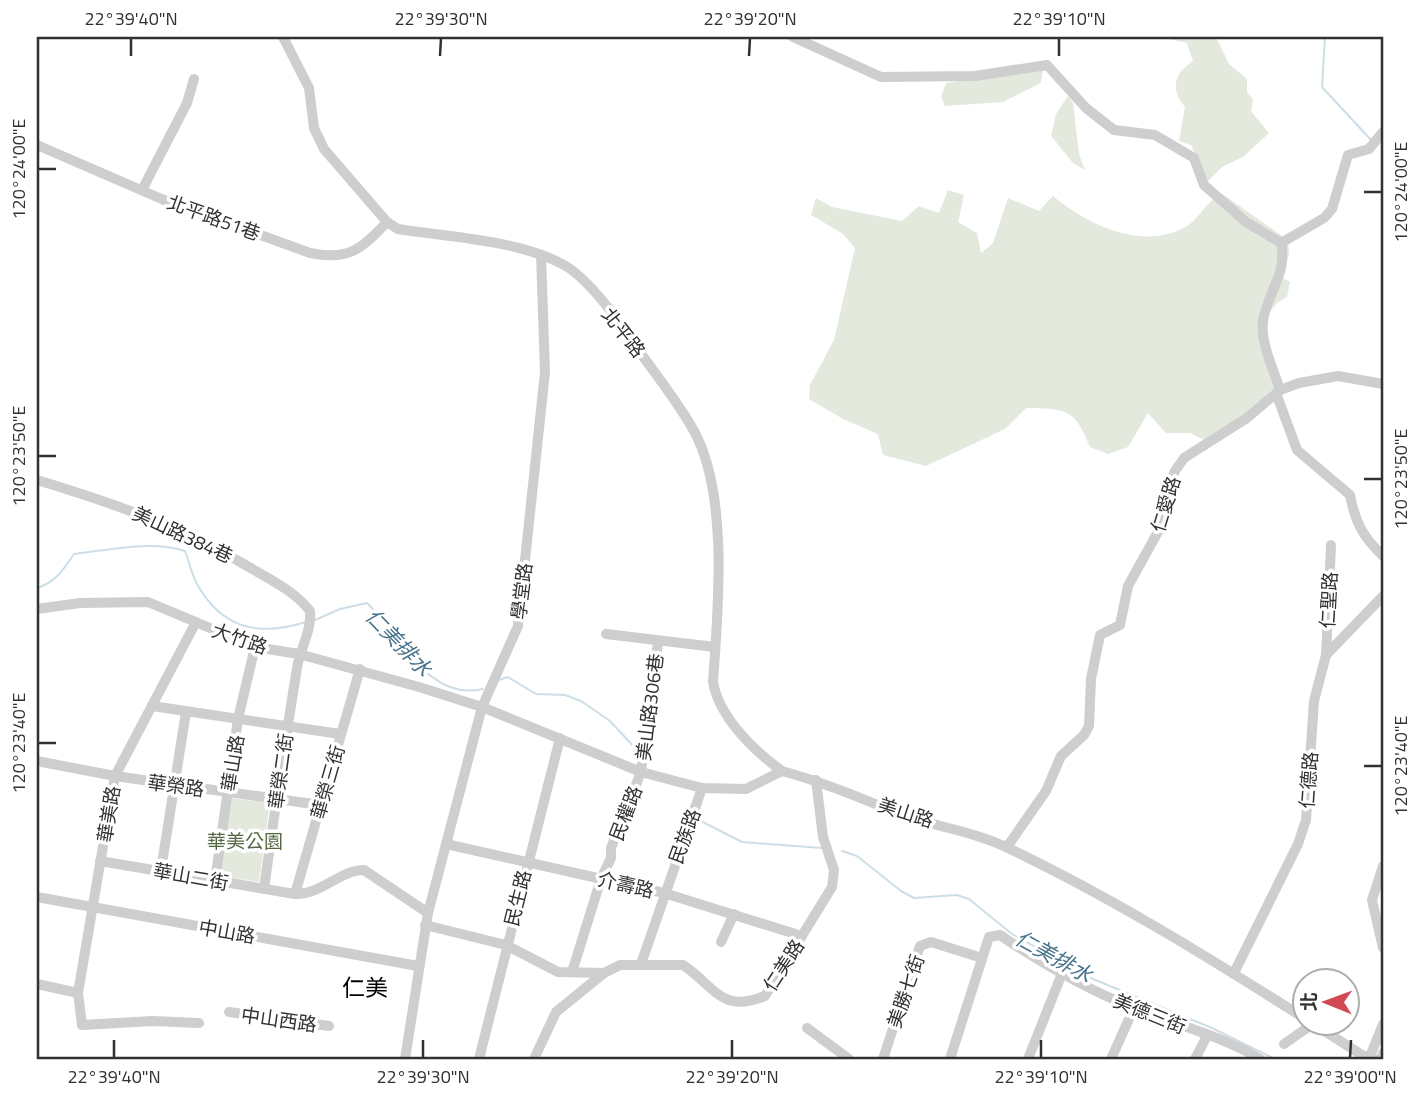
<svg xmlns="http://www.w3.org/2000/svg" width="1420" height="1096" viewBox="0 0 1420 1096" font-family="'Titillium Web','Noto Sans TC',sans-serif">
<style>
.green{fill:#e4e9de}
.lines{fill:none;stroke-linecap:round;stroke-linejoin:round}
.stream{stroke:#cddee7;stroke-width:2}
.minor{stroke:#cecece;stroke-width:10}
.ticks{fill:none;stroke:#313131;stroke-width:2.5}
.labels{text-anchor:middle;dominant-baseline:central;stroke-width:7;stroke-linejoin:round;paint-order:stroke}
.street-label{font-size:19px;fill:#313131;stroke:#fff}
.park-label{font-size:19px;fill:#556843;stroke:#fff}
.water-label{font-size:21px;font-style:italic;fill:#47728b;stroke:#fff}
.quarter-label{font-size:23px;fill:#000;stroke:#fff}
.neatline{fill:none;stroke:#313131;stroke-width:2.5}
.ticks-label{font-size:18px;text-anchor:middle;fill:#313131}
</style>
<rect width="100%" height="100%" fill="#fff"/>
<g class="green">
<path d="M 1159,37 L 1216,37 L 1229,64 L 1247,79 L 1247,92 L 1253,99 L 1251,111 L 1269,133 L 1243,157 L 1222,167 L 1208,181 L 1191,145 L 1179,141 L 1185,107 C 1170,88 1174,74 1193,61 L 1187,43 Z"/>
<polygon points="1043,68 1041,83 1003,102 945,106 941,97 946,83"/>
<polygon points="1068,96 1073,103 1079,154 1085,170 1073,163 1051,136 1056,114"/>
<path d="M 948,190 L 964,195 L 958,222 L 977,233 L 981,253 L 993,243 L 1008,198 L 1039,211 L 1053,196 C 1088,225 1143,252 1187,226 C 1199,219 1205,203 1221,193 L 1288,240 L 1289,255 L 1281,277 L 1290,282 L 1287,297 C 1251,314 1270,354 1278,384 L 1253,408 L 1206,441 L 1190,433 L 1166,433 L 1148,413 L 1128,447 L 1108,454 L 1090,447 C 1075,408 1065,409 1026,408 L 1005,429 L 926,466 L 883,455 L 878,434 L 843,419 L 809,399 L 810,385 L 834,340 L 855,248 L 843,234 L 811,215 L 816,198 L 832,207 L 902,221 L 919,206 L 939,213 Z"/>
<polygon points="231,798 270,803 259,882 220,876"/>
</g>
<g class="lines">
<g class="stream">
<polyline points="1325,37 1322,87 1372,141"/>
<path d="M 37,588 C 56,582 63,570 74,554 C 109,550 151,540 185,551 C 189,561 191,572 196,582 C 221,629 258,637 306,622"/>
<path d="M 315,620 L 340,609 L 367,603 C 400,635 428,702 483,689"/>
<polyline points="499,680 508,677 536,694 565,695 581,701 610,721 637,750"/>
<polyline points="697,819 742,842 822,848"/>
<polyline points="842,851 857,856 901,891 914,898 957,895 969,899 1012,934 1093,979 1212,1028 1275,1059"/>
</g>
<g class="minor">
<path d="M 283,37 L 309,88 L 314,128 L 324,149 L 387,222 L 398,229 C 449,237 519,240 564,265 C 589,279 621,323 637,348 C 656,375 678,402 694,431 C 729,495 718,611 713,682 C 719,717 754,751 782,771"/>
<path d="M 793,37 L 881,77 L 975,76 L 1047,65 L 1086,108 L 1114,130 L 1155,135 L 1194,158 L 1204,185 L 1246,222 L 1281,243 C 1288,273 1267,293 1263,321 C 1260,343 1274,370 1280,390"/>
<path d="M 37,145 L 164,200 L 310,253 C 350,261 361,249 387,222"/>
<polyline points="142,190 187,103 194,79"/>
<polyline points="1281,243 1324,218 1332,209 1348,155 1369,149 1383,132"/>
<path d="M 1276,393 L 1297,450 L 1350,495 C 1355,522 1363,537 1383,556"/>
<path d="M 37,480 C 113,503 185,528 254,570 C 275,582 295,592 310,611 C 312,630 300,649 297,668 C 285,742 274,815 264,889"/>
<path d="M 37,609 L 80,603 L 148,602 L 255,647 L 299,654 L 419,687 L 482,707 L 641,772 L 702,788 L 746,789 L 782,771 C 819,781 852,794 887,809 C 926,826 969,829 1008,848 C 1111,897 1208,957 1304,1018"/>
<polyline points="196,622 115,776 78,993 82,1025 153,1021 199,1023"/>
<polyline points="606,634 715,647"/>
<polyline points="1326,655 1331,545"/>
<polyline points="152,706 340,734"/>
<polyline points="37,761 115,776 320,805"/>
<polyline points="446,844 664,893 802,936"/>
<polyline points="1007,847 1046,791 1061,756 1084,735 1089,726 1091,679 1100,635 1120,625 1128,586 1159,530 1164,497 1175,471 1184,458 1247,418 1280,390 1299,383 1338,376 1383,384"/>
<path d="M 100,861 L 295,894 C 321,895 340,870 364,870 L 428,913"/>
<polyline points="1383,866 1372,900 1383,948"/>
<polyline points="161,870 186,712"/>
<polyline points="215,881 238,719 255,647"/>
<polyline points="295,894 360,669"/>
<polyline points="37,897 418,966"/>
<polyline points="425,925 506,945 558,972 604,973"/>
<polyline points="721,942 734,914"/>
<polyline points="641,964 702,788"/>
<polyline points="572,972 601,879 611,858 611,848 641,772 658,642"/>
<polyline points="1234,973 1298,844 1306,820 1314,701 1326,655 1383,596"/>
<polyline points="37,984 78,993"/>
<polyline points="229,1012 329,1026"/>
<polyline points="1312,1023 1362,1055 1374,1059"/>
<polyline points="807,1028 849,1059"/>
<polyline points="1284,1044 1314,1023"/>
<polyline points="405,1059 428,913 482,707 518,626 545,372 541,255"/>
<polyline points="479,1059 560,738"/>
<path d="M 534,1059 L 556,1012 L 604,973 L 620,965 L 683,965 C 716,987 721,1014 765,996 L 832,887 L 834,870 L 823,837 L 816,780"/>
<polyline points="883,1059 920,946 931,942 982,958"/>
<path d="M 950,1059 L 989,937 L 1000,935 C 1044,965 1086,989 1136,1009 C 1177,1025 1222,1036 1260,1059"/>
<polyline points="1028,1059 1061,976"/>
<polyline points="1111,1059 1134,1008"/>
<polyline points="1195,1059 1207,1036"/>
<polyline points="1369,1059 1383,1024"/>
<polyline points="1381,1059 1383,1053"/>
</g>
</g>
<path class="ticks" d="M 131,56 L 131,38M 440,56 L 441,38M 749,56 L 750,38M 1059,56 L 1059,38M 38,169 L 56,169M 1364,192 L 1382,192M 38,456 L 56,456M 1364,479 L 1382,479M 38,743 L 56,743M 1364,766 L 1382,766M 114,1058 L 114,1040M 423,1058 L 423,1040M 732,1058 L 732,1040M 1041,1058 L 1041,1040M 1350,1058 L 1351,1040"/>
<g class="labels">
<g class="street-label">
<text transform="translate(214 217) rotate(20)">北平路51巷</text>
<text transform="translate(624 332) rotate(52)">北平路</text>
<text transform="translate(1165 504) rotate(-73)">仁愛路</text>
<text transform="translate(183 534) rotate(25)">美山路384巷</text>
<text transform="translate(521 591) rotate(-83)">學堂路</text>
<text transform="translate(1328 600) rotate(-87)">仁聖路</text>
<text transform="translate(240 638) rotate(19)">大竹路</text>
<text transform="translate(649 707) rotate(-83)">美山路306巷</text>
<text transform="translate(232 763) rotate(-81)">華山路</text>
<text transform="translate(280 771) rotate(-82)">華榮二街</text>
<text transform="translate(1308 780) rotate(-86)">仁德路</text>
<text transform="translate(327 782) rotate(-74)">華榮三街</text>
<text transform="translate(176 785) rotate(8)">華榮路</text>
<text transform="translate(906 812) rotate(18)">美山路</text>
<text transform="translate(625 813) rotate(-69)">民權路</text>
<text transform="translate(108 814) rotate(-81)">華美路</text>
<text transform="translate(684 836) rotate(-70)">民族路</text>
<text transform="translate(191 876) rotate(10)">華山二街</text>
<text transform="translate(626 884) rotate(13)">介壽路</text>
<text transform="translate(517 898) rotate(-76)">民生路</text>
<text transform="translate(227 931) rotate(10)">中山路</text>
<text transform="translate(783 965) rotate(-57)">仁美路</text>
<text transform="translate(905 991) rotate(-71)">美勝七街</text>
<text transform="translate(1150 1013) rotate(22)">美德三街</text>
<text transform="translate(279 1019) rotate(8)">中山西路</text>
</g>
<g class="park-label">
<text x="245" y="840">華美公園</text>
</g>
<g class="water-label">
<text transform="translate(399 642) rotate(46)">仁美排水</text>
<text transform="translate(1054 956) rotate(29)">仁美排水</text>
</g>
<g class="quarter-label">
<text x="365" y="987">仁美</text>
</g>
</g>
<rect width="1420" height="1096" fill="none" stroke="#ffffff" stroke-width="77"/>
<g transform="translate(1326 1002) rotate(271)"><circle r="33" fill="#ffffff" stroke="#adadad" stroke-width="2"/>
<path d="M0-5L12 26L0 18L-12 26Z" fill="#d24956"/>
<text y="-10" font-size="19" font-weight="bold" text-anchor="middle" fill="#313131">北</text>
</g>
<rect x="38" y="38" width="1344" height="1020" class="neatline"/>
<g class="ticks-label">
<text x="131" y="25">22°39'40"N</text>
<text x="441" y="25">22°39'30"N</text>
<text x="750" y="25">22°39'20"N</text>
<text x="1059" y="25">22°39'10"N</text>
<text transform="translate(19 169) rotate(-90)" y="6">120°24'00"E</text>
<text transform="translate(1401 192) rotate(-90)" y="6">120°24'00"E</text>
<text transform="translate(19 456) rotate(-90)" y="6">120°23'50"E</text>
<text transform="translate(1401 479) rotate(-90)" y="6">120°23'50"E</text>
<text transform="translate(19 743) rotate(-90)" y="6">120°23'40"E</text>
<text transform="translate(1401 766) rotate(-90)" y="6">120°23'40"E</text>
<text x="114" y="1083">22°39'40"N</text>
<text x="423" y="1083">22°39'30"N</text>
<text x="732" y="1083">22°39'20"N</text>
<text x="1041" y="1083">22°39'10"N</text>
<text x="1350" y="1083">22°39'00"N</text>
</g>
</svg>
